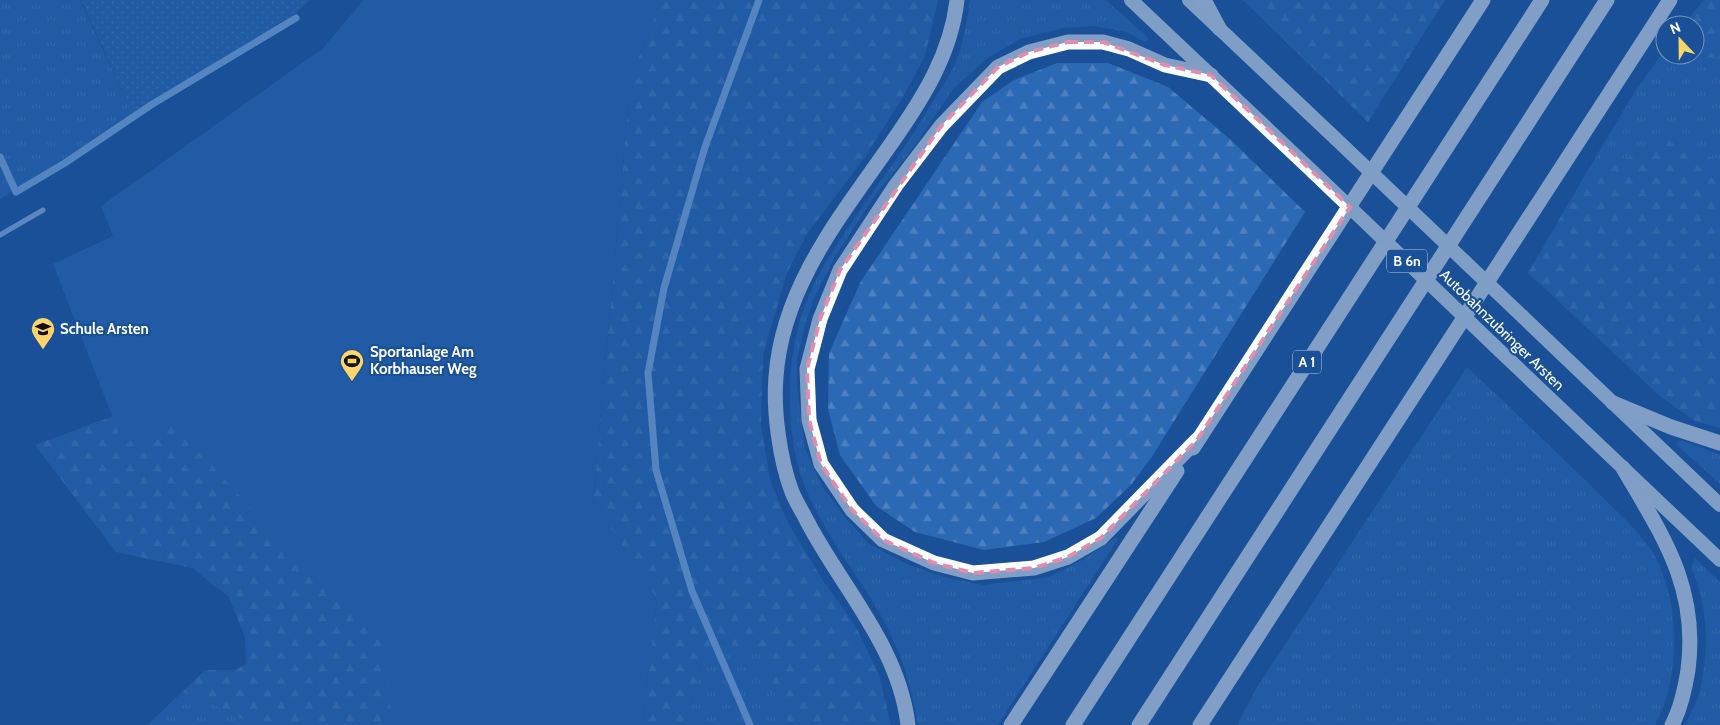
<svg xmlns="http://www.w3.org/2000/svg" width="1720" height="725" viewBox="0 0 1720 725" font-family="Cabin,sans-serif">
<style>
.grass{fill:url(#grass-tufts)}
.forest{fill:url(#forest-firs)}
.garden{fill:url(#garden-dots)}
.pitch{fill:#2c69b5}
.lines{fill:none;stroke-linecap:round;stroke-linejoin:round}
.stream{stroke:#9ec6f3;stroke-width:7}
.minor{stroke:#accbf1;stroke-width:5}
.trunk{stroke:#fafcff;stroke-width:14}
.motorway{stroke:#fff;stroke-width:15}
.trunk-bridge{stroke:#fafcff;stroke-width:14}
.marked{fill:none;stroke:#e08cad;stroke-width:4;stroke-dasharray:10 6;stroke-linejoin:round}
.labels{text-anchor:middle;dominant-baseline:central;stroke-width:4.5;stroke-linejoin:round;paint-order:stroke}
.shield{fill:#195097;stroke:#bacae0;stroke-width:1}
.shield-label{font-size:14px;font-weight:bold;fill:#fff}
.poi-label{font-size:15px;font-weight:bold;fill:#fff;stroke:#195097;text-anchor:start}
.street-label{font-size:15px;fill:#fff;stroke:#195097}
</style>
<defs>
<pattern id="grass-tufts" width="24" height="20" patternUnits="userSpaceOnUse" patternTransform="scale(1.25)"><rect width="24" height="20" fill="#2c69b5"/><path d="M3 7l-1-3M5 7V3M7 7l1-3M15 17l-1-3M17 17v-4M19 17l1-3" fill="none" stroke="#4c80c0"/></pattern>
<pattern id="forest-firs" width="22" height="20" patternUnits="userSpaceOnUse" patternTransform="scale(1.25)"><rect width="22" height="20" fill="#2c69b5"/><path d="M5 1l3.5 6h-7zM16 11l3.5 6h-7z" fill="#4c80c0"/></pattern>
<pattern id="garden-dots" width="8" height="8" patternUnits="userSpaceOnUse" patternTransform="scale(1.25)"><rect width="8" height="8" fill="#2c69b5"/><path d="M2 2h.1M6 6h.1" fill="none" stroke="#4c80c0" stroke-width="1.8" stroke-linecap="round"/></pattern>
</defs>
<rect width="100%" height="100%" fill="#195097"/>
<g class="grass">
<polygon points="0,0 80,0 133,114 65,160 0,199"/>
<path d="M 970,0 L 1106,0 L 1149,39 L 1145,42 L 1126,32 L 1095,26 L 1062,28 L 1020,39 L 987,58 L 953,89 L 916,144 L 874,197 L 836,255 L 814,298 L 804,329 L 797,360 L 797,386 L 805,449 L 822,486 L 845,517 L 869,544 L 909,565 L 944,577 L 983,585 L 1049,577 L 1084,559 L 1115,538 L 1118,539 L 998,725 L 918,725 C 912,687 901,652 883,619 C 852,564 805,512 794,448 C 784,388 791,322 822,269 C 856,211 900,159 933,101 C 940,90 948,78 954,66 C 963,46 967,22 970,0 Z"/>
<polygon points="1665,50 1665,55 1695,55 1714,58 1720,54 1720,161 1670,140 1585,175 1637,88"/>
<path d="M 1467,367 C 1508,405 1548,444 1588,483 C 1609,505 1640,530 1655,556 C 1680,603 1681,679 1655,725 L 1237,725 L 1257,687 Z"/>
<polygon points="1681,440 1720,455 1720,484 1676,444"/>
<path d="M 1695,558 L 1720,582 L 1720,725 L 1685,725 C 1691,713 1699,699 1701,686 C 1709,646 1708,605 1691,568 Z"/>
<polygon points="722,642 761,655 789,725 683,725 689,714 703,654"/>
<polygon points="182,692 222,708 252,725 147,725"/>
</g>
<g class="forest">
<polygon points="661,0 938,0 925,56 900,102 865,157 807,234 787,273 763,355 761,425 770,480 788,523 822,579 855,625 879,674 891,725 789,725 761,655 722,642 703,654 689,714 683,725 642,725 657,599 593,500 631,76"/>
<polygon points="1243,0 1445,0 1368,122"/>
<polygon points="1704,0 1720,0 1720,54 1714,58 1695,55 1695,25 1683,25"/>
<polygon points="1057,63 1108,63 1168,87 1230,139 1305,212 1151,458 1131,485 1096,518 1044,542 984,550 915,532 876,506 840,455 828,409 829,353 861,281 982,102 1014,80"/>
<polygon points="1670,140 1720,161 1720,428 1695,421 1661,397 1528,273 1585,175"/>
<polygon points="178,392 388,629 397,725 252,725 222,708 182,692 205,670 235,670 246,664 245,637 229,597 192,568 116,552 35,445"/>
</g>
<polygon class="garden" points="81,0 310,0 296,13 133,114"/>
<polygon class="pitch" points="364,0 661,0 631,76 593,500 657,599 642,725 392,725 384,631 277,537 176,425 123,444 53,264 113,236 101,206 322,49"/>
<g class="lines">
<g class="stream">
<polyline points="0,157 16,192 65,163 151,105 296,18"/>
<polyline points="750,725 692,591 656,470 648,373 664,288 705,147 759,0"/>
</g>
<polyline class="minor" points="0,235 43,210"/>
<g class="trunk">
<polyline points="1131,0 1313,172"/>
<polyline points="1189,0 1336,139"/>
<polyline points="1523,317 1720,505"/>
<polyline points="1500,351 1720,560"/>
</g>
<g class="motorway">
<polyline points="1204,0 1219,28"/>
<polyline points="1613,403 1671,427 1720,443"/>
<polyline points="1197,440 1101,538 1068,557 1034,568 973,573 934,563 883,540 852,510 821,464 809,420 807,369 820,319 840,270 896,185 941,126 998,67 1029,52 1068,42 1103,42 1129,49 1165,65 1211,75"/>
<polyline points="1193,448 1483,0"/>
<path d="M 1623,468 C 1662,535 1699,587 1688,670 C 1685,689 1681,708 1672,725"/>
<path d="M 908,725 C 899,647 842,588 807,521 C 802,511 796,502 792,492 C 780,461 773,410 776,377 C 782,286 843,213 893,141 C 923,98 951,54 957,0"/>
<polyline points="1011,725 1177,471"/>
<polyline points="1073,725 1542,0"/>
<polyline points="1139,725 1607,0"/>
<polyline points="1200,725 1670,0"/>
</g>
<g class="trunk-bridge">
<polyline points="1336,139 1523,317"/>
<polyline points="1313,172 1500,351"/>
</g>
</g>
<path d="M0 0H1720V725H0ZM 1068,42 L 1103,42 L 1165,65 L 1211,75 L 1350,207 L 1197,440 L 1101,538 L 1068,557 L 1034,568 L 973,573 L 934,563 L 883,540 L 852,510 L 821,464 L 809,420 L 807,369 L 820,319 L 840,270 L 941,126 L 998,67 L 1029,52 Z" fill="#195097" fill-opacity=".55" fill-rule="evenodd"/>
<path class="marked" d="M 1068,42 L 1103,42 L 1165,65 L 1211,75 L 1350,207 L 1197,440 L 1101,538 L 1068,557 L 1034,568 L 973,573 L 934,563 L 883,540 L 852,510 L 821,464 L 809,420 L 807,369 L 820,319 L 840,270 L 941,126 L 998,67 L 1029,52 Z"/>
<defs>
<g id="school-pin" transform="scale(1.25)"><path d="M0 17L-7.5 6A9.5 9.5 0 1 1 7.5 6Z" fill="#ffd46b" stroke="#195097"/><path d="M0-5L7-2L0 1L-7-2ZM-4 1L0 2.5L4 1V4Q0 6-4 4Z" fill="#111"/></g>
<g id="stadium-pin" transform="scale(1.25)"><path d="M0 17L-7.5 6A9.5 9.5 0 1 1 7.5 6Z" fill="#ffd46b" stroke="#195097"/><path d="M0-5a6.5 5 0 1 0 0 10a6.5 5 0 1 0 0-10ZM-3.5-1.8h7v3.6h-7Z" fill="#111"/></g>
</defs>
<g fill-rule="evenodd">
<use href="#school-pin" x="43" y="329"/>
<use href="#stadium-pin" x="352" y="361"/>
</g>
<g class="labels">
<g class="shield">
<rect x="1387" y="249.5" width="40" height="23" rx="4"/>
<rect x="1293" y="350.5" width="28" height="23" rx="4"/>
</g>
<g class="shield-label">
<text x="1407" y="261">B 6n</text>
<text x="1307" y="362">A 1</text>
</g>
<g class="poi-label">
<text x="60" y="329">Schule Arsten</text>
<text x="370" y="352">Sportanlage Am<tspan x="370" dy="17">Korbhauser Weg</tspan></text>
</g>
<g class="street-label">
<text transform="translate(1502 330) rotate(44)">Autobahnzubringer Arsten</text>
</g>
</g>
<g transform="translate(1680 40) rotate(338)"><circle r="24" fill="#195097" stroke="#7596c1"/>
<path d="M0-4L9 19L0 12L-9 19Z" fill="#ffd46b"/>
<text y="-8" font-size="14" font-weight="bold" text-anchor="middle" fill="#ffffff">N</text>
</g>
</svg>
